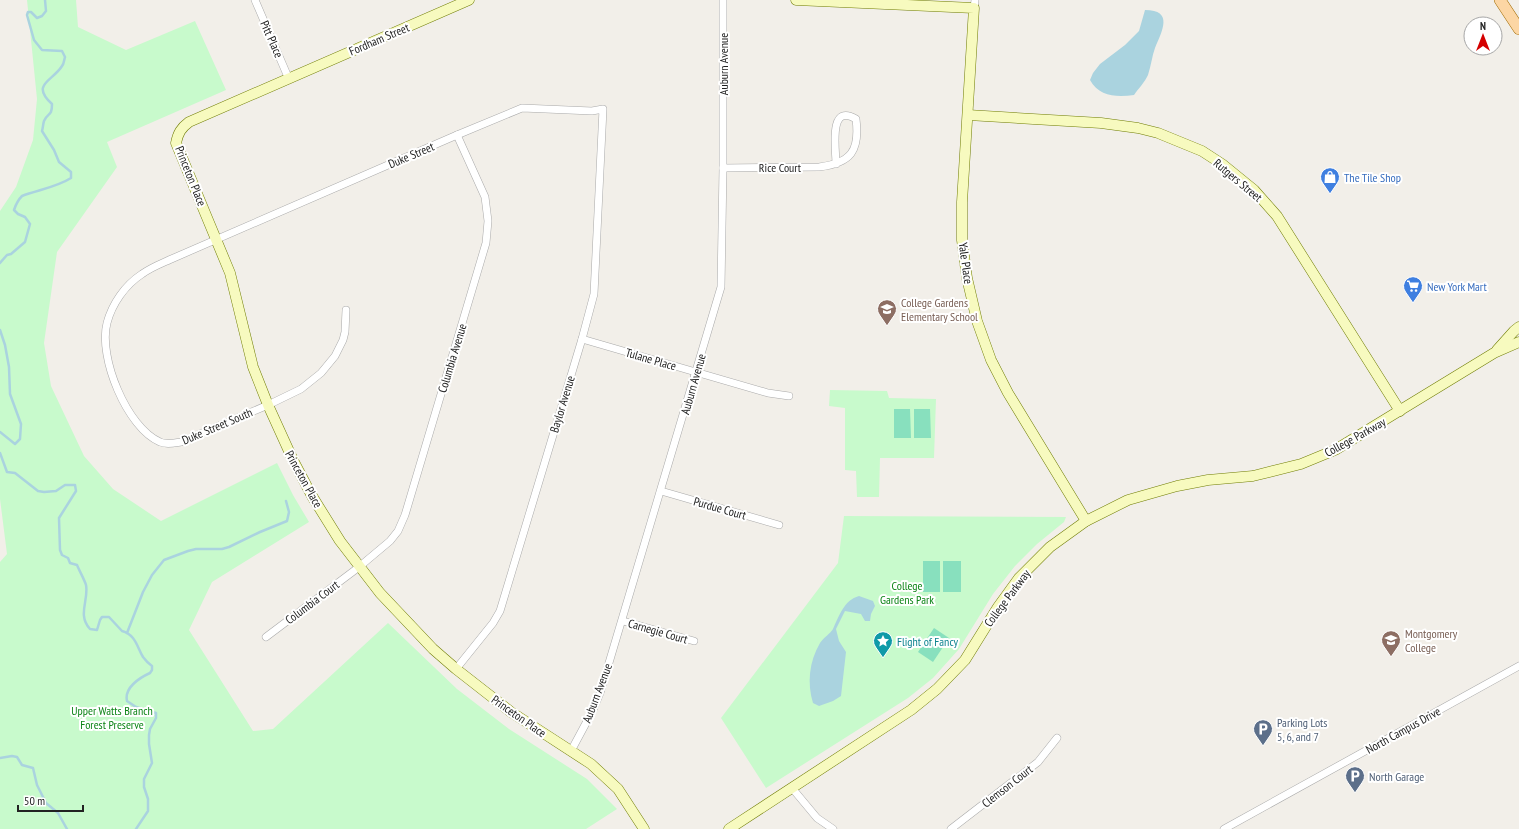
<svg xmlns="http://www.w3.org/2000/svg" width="1519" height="829" viewBox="0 0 1519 829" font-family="'PT Sans Narrow',sans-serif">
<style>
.park{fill:#c8facc}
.pitch{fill:#88e0be}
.water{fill:#aad3df}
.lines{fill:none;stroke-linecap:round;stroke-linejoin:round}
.stream{stroke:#aad3df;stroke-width:2.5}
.street-casing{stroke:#a9a9a9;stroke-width:8}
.secondary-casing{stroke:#707d05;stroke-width:11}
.primary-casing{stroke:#a06b00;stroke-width:12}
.street{stroke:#fff;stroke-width:7}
.secondary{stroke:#f7fabf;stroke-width:10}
.primary{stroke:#fcd6a4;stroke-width:11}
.labels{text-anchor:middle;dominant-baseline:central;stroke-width:4;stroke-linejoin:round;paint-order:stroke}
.street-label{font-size:12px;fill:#222;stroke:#fff}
.shop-label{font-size:12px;fill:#366cbe;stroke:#fff;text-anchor:start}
.education-label{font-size:12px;fill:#785e54;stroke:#fff;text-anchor:start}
.park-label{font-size:12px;fill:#0c8416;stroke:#fff}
.culture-label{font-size:12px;fill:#0d838f;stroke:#fff;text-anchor:start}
.service-label{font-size:12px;fill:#4e5e75;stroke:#fff;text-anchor:start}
</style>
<rect width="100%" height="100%" fill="#f2efe9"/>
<g class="park">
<polygon points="27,0 76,0 78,27 126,50 195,21 226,90 107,142 117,167 57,252 44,343 51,386 84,456 113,489 161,521 277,463 293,495 309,522 212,582 189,630 253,731 273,729 388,623 457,689 509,729 587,779 617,809 586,829 0,829 0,562 7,554 0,499 0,211 16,187 33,140 37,99"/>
<polygon points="830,390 887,391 889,398 936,399 934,458 880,458 879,497 857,497 856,471 845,470 845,408 829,406"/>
<polygon points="844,516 1066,517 1064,522 1037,544 1015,566 993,594 959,649 933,678 908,698 766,788 721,718 838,563"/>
</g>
<g class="pitch">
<polygon points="894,409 910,409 911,438 894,438"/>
<polygon points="914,409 930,409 931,438 914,438"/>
<rect x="923" y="561" width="17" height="31"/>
<rect x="943" y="561" width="18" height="31"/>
<polygon points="934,628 949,638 933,662 918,652"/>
</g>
<g class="water">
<path d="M 1145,10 C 1174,10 1162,31 1155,48 C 1152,56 1151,66 1148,75 C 1145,82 1138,89 1134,95 C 1117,97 1099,97 1090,80 L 1093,73 L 1100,64 L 1125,45 L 1139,31 Z"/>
<path d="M 859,596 L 873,601 L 875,606 L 871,614 L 870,621 L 865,621 L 861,614 L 845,611 L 836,629 L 839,641 L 846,652 L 841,696 L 833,701 L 819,706 L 813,703 C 807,683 809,662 820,643 C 824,637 830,634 833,629 C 839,616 844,600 859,596 Z"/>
</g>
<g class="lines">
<g class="stream">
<path d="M 0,263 L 7,255 L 11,254 L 25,242 L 30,224 L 25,217 L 18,214 L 14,210 C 16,204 18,200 22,196 C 38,190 57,187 71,178 L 71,172 L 59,162 L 54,150 L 42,131 C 43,128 43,124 44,121 C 48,112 52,117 52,104 C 30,84 53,81 62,66 C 64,64 64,60 65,57 L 62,51 L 42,50 L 34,40 L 27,15 L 28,12 L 31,12 L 37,18 L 42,16 L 46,11 L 45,0"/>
<polyline points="0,330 5,345 9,367 10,394 21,424 20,439 15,444 0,432"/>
<path d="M 0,453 L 7,472 L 15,473 L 38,491 L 44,492 L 56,491 L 65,485 L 75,485 L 76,491 L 59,518 L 60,550 L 62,555 L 68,558 L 70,563 L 77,565 C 79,570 85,581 86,585 C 89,600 77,615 90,629 L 97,630 L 100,620 L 102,617 L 109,617 L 122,631 C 136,635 137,647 143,657 C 146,661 149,664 152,666 L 152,670 L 150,673 C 139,678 124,688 127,701 L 136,707 L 156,713 L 156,718 L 150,729 L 149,735 L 149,744 L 152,763 L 144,779 L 144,787 L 148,799 L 148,811 L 136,829"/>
<polyline points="127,633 143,592 152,575 164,560 188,551 196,549 222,549 229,547 260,532 287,521 289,512 286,501"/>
<polyline points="0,758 12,756 17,757 22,765 33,768 37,785 46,803 58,813 67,829"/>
</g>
<g class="street-casing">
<g id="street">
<polyline points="255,0 288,77"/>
<polyline points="974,8 975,0"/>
<path d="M 723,168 L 819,167 C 851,163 860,151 856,119 C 828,102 836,150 836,164"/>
<path d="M 346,310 L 345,332 L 343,340 L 335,356 L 321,373 L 301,389 L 268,405 L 181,442 C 174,443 166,445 160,442 C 127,428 98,357 107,323 C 112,304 125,285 142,274 C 150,268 160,264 169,260 L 457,135 L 522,108 L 592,111 L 603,109 L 594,294 L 582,339 L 500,611 L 493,623 L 456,669"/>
<polyline points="582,339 768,393 789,396"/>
<polyline points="661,491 779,525"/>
<polyline points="623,621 694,641"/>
<polyline points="266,637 359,567 390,541 398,531 405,515 486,243 488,221 485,197 457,135"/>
<polyline points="571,751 593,710 600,693 721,287 723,168 723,0"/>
<polyline points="792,788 817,818 833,829"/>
<polyline points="951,829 1038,762 1057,738"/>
<polyline points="1224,829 1519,666"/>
</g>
</g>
<g class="secondary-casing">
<g id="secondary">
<path d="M 469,0 L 189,122 C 181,128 178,133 176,143 L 230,273 L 253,367 L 268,405 L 293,460 L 312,496 L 340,541 L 380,593 L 433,649 L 456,669 L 511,712 L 591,764 L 618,789 L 644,829"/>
<polyline points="796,0 974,8 962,202 962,240 967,278 977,321 991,360 1008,393 1086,521"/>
<polyline points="968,115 1101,123 1138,128 1158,133 1202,151 1222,164 1254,190 1277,216 1400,411"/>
<polyline points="1497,350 1514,331 1519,327"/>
<polyline points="729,829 911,710 937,689 965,660 998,607 1019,578 1050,547 1086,521 1128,500 1177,486 1208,480 1253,476 1301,464 1335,450 1494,353 1519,342"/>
</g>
</g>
<g class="primary-casing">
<polyline id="primary" points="1500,0 1519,29"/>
</g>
<use href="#street" class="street"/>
<use href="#secondary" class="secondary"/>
<use href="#primary" class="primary"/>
</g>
<defs>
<g id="shop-pin" transform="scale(1)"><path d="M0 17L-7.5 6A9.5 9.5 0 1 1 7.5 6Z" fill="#3f7fe0" stroke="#fff"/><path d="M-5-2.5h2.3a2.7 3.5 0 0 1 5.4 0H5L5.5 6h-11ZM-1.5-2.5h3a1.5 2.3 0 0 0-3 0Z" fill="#fff"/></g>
<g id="supermarket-pin" transform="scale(1)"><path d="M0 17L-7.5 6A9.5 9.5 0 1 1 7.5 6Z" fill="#3f7fe0" stroke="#fff"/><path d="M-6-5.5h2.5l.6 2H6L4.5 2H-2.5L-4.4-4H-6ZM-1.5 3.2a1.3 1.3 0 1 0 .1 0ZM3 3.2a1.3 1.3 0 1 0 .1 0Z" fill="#fff"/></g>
<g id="school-pin" transform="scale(1)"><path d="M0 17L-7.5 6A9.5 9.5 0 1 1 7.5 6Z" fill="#8d6e63" stroke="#fff"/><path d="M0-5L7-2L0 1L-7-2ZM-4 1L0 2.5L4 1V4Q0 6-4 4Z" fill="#fff"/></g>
<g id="university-pin" transform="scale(1)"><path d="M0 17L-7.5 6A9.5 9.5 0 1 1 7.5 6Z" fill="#8d6e63" stroke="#fff"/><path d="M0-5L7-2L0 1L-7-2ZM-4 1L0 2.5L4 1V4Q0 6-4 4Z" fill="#fff"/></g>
<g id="sight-pin" transform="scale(1)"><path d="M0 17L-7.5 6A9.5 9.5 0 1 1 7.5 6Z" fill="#0f9aa8" stroke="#fff"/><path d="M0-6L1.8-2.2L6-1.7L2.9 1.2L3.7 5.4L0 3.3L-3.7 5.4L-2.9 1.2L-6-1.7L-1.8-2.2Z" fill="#fff"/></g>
<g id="parking-pin" transform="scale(1)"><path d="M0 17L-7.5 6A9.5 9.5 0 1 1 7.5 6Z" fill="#5c6f8a" stroke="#fff"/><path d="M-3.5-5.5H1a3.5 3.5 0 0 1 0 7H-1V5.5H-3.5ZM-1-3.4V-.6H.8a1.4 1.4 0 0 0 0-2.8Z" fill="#fff"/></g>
</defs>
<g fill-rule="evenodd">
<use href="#shop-pin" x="1330" y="177"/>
<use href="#supermarket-pin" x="1413" y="286"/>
<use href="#school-pin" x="887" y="309"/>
<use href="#university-pin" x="1391" y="640"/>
<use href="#sight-pin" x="883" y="641"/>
<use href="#parking-pin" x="1263" y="729"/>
<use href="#parking-pin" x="1355" y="776"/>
</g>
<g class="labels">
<g class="street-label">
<text transform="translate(272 39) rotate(66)">Pitt Place</text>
<text transform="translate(379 39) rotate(-23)">Fordham Street</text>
<text transform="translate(723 64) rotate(-90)">Auburn Avenue</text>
<text transform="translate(411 155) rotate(-23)">Duke Street</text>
<text x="780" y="167">Rice Court</text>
<text transform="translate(191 176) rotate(68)">Princeton Place</text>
<text transform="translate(1238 180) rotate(40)">Rutgers Street</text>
<text transform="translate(966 263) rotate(82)">Yale Place</text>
<text transform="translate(452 358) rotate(-73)">Columbia Avenue</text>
<text transform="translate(651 359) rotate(16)">Tulane Place</text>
<text transform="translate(693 384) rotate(-74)">Auburn Avenue</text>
<text transform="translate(562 404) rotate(-73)">Baylor Avenue</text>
<text transform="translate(217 426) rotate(-23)">Duke Street South</text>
<text transform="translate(1355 437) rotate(-29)">College Parkway</text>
<text transform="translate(304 479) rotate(61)">Princeton Place</text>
<text transform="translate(720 508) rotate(16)">Purdue Court</text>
<text transform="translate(1007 598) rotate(-53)">College Parkway</text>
<text transform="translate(312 602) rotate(-37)">Columbia Court</text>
<text transform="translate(658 631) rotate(16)">Carnegie Court</text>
<text transform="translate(597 693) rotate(-69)">Auburn Avenue</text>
<text transform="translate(519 716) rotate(35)">Princeton Place</text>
<text transform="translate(1403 730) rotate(-29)">North Campus Drive</text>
<text transform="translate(1007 786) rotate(-38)">Clemson Court</text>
</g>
<g class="shop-label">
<text x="1344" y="177">The Tile Shop</text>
<text x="1427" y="286">New York Mart</text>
</g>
<g class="education-label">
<text x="901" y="302">College Gardens<tspan x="901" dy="14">Elementary School</tspan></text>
<text x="1405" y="633">Montgomery<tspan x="1405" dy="14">College</tspan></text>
</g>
<g class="park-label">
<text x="907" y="585">College<tspan x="907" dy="14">Gardens Park</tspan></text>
<text x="112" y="710">Upper Watts Branch<tspan x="112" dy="14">Forest Preserve</tspan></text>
</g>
<g class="culture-label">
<text x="897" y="641">Flight of Fancy</text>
</g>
<g class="service-label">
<text x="1277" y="722">Parking Lots<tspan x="1277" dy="14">5, 6, and 7</tspan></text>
<text x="1369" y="776">North Garage</text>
</g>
</g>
<g transform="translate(1483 36)"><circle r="19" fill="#ffffff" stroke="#a7a7a7"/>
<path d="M0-3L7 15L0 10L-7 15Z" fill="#d40000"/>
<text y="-6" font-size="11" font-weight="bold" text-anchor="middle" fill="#222222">N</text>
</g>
<path d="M18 805v6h65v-6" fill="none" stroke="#222222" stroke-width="2"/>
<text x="24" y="805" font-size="12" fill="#222222" stroke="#ffffff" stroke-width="3" paint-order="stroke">50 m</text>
</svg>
